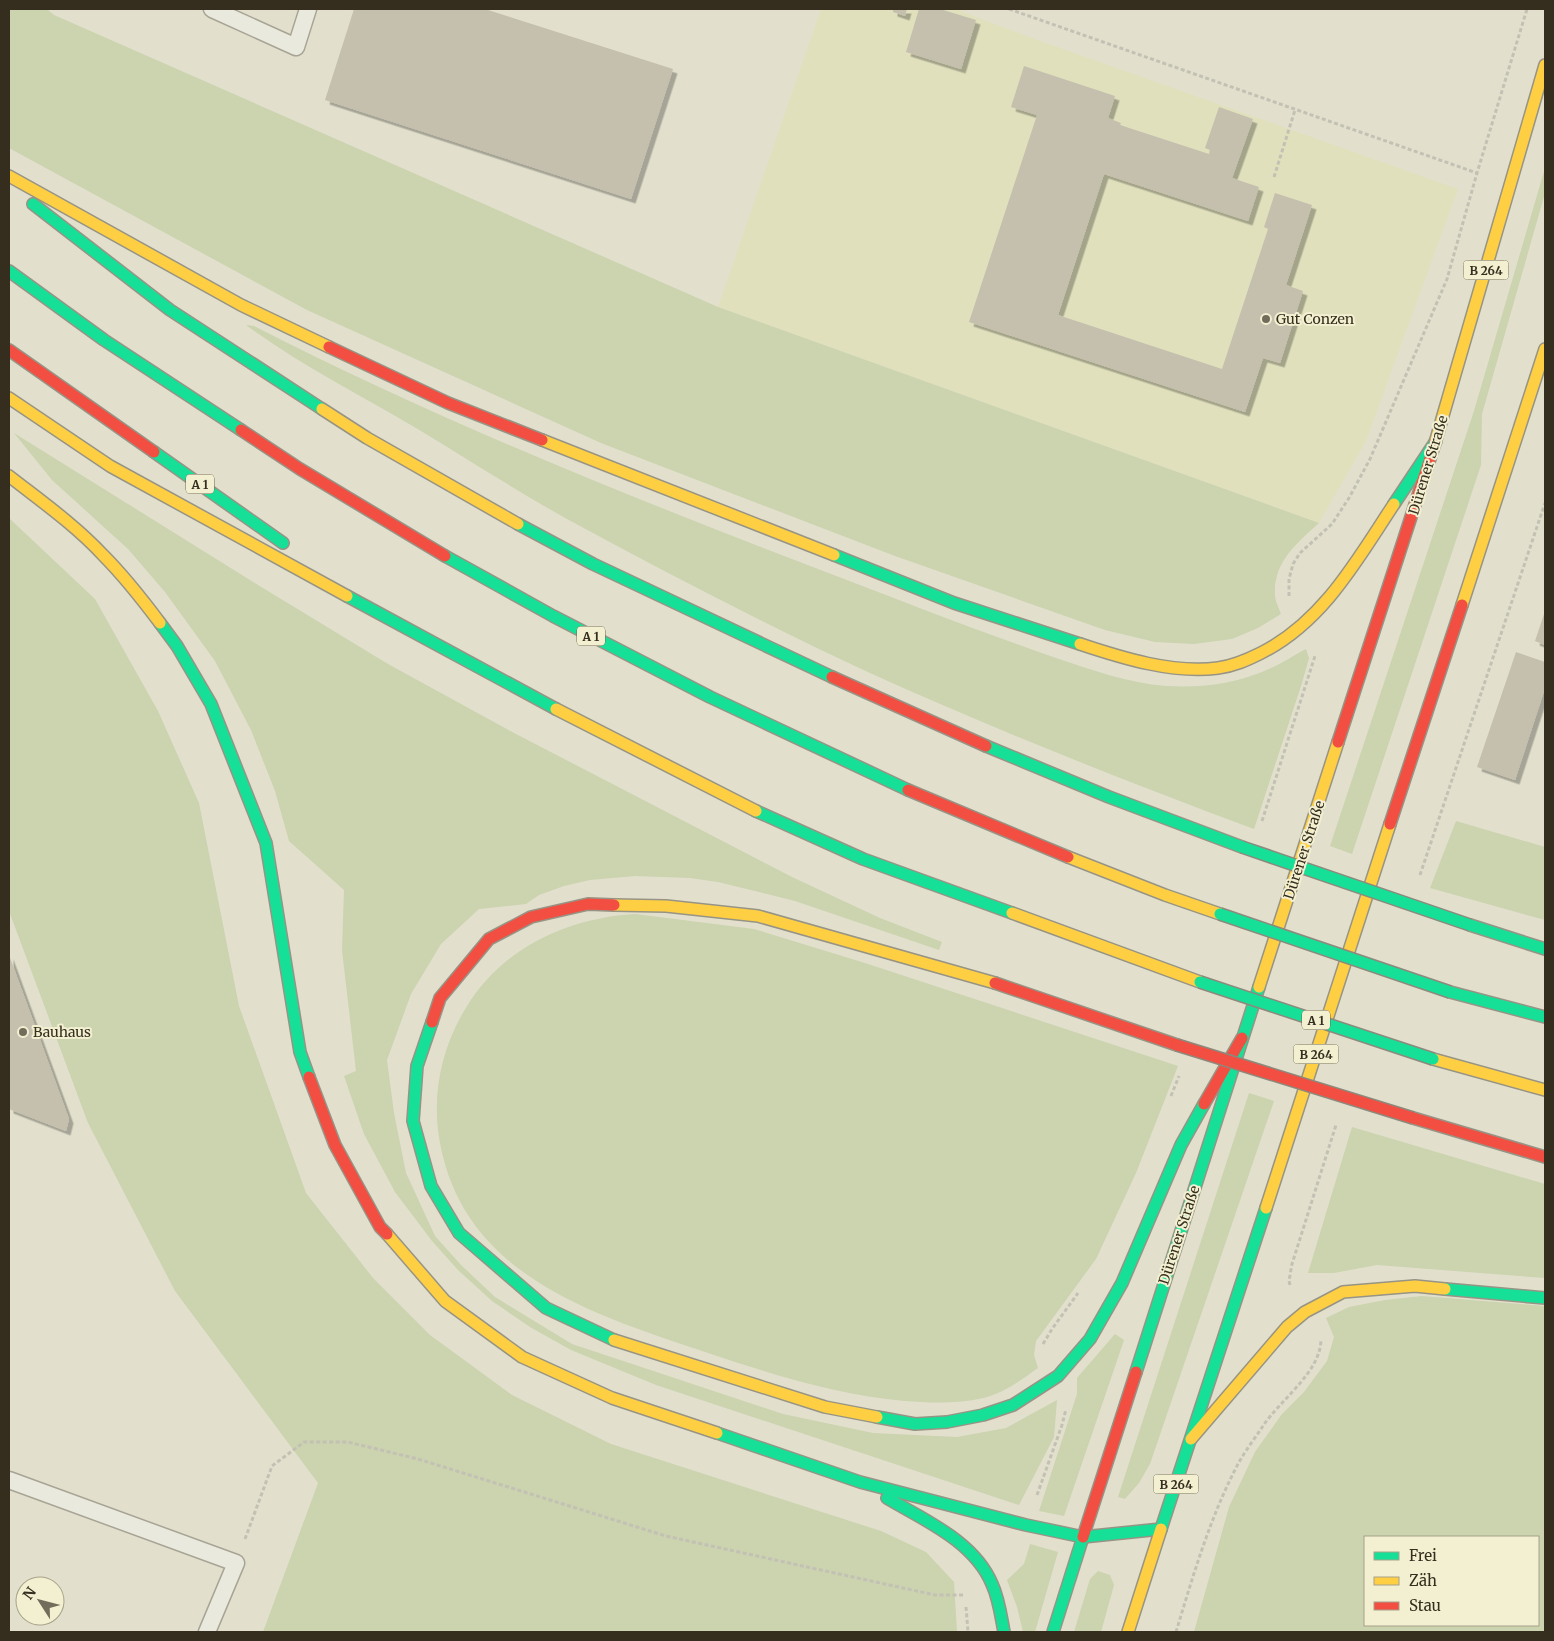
<svg xmlns="http://www.w3.org/2000/svg" width="1554" height="1641" viewBox="0 0 1554 1641" font-family="Merriweather,serif">
<style>
.farmland{fill:#e0e0bd}
.green{fill:#cbd3af;fill-rule:evenodd}
.building{fill:#c5bfad;filter:url(#shadow)}
.lines{fill:none;stroke-linecap:round;stroke-linejoin:round}
.lane-casing{stroke:#a7a495;stroke-width:19}
.fast-casing{stroke:#979485;stroke-width:14}
.slow-casing{stroke:#979485;stroke-width:14}
.jam-casing{stroke:#979485;stroke-width:14}
.path{stroke:#c3c1b4;stroke-width:3;stroke-dasharray:4 2.5;stroke-linecap:butt}
.lane{stroke:#eae9dd;stroke-width:16}
.fast{stroke:#16e098;stroke-width:11}
.slow{stroke:#ffcf43;stroke-width:11}
.jam{stroke:#f24e42;stroke-width:11}
.fast-bridge-casing{stroke:#8d897c;stroke-width:14;stroke-linecap:butt}
.jam-bridge-casing{stroke:#8d897c;stroke-width:14;stroke-linecap:butt}
.fast-bridge{stroke:#16e098;stroke-width:11}
.jam-bridge{stroke:#f24e42;stroke-width:11}
.poi-dot{fill:#726c5b;stroke:#f3f0d2;stroke-width:2}
.labels{text-anchor:middle;dominant-baseline:central;stroke-width:4;stroke-linejoin:round;paint-order:stroke}
.shield{fill:#f3f0d2;stroke:#6e6854;stroke-width:1}
.shield-label{font-size:12px;font-weight:bold;fill:#352e1e}
.poi-label{font-size:14px;fill:#352e1e;stroke:#f3f0d2;text-anchor:start}
.street-label{font-size:14px;fill:#352e1e;stroke:#f3f0d2}
</style>
<defs>
<filter id="shadow"><feDropShadow dx="4.5" dy="4.5" stdDeviation="0" flood-color="#0004"/></filter>
</defs>
<rect width="100%" height="100%" fill="#e2e0cc"/>
<polygon class="farmland" points="821,9 955,9 1035,39 1458,189 1366,441 1319,523 718,307"/>
<g class="green">
<path d="M 9,9 L 47,9 L 54,15 L 718,307 L 1319,523 C 1297,543 1273,562 1275,595 C 1275,601 1279,608 1281,614 L 1258,628 L 1232,639 L 1194,644 L 1155,642 L 1105,630 L 895,556 L 601,443 L 307,310 L 9,148 Z"/>
<polygon points="1545,168 1545,193 1482,414 1481,465 1352,854 1330,846 1474,411"/>
<path d="M 246,325 L 254,326 C 459,431 671,513 886,595 C 942,617 999,638 1056,658 C 1092,670 1128,683 1166,686 C 1203,688 1237,684 1271,668 C 1283,663 1294,655 1306,649 L 1309,658 L 1302,683 L 1254,829 C 1125,781 996,730 870,673 C 767,625 666,573 567,519 C 517,491 469,460 421,431 C 362,396 301,366 246,325 Z"/>
<polygon points="14,433 258,585 388,664 516,734 792,877 880,918 942,942 939,950 795,901 718,882 690,878 635,876 590,880 564,886 539,895 526,904 479,909 441,944 411,994 387,1060 394,1113 406,1173 435,1236 461,1265 495,1297 572,1344 783,1414 873,1433 957,1437 1006,1428 1057,1400 1054,1437 1019,1505 656,1385 571,1350 530,1327 492,1301 458,1270 432,1241 395,1192 364,1134 344,1076 356,1071 342,950 344,890 289,841 275,791 251,730 215,661 165,592 128,549 52,480"/>
<polygon points="9,518 95,599 158,711 199,803 239,1006 306,1193 373,1278 430,1335 512,1395 611,1444 881,1531 926,1552 954,1582 957,1632 263,1632 318,1483 175,1291 88,1123 9,911"/>
<polygon points="1456,821 1545,847 1545,920 1430,888"/>
<path d="M 635,914 L 754,929 L 865,963 L 1178,1066 L 1136,1173 L 1096,1259 L 1036,1341 L 1034,1355 L 1038,1368 C 1021,1380 1004,1393 983,1398 C 957,1404 931,1403 905,1401 C 838,1395 774,1375 711,1354 C 596,1315 461,1277 439,1137 C 432,1092 442,1046 467,1006 C 503,948 567,918 635,914 Z"/>
<polygon points="1249,1093 1274,1101 1150,1464 1139,1483 1125,1499 1118,1497"/>
<polygon points="1352,1127 1545,1184 1545,1278 1377,1265 1334,1273 1308,1273"/>
<path d="M 1422,1296 L 1545,1306 L 1545,1632 L 1194,1632 L 1229,1507 L 1255,1452 L 1282,1414 L 1304,1392 L 1327,1361 L 1334,1337 L 1326,1318 L 1349,1307 L 1385,1300 ZM 1365,1537 L 1538,1537 L 1538,1625 L 1365,1625 Z"/>
<polygon points="1115,1334 1124,1340 1064,1516 1039,1511 1077,1394 1077,1378"/>
<polygon points="1030,1544 1058,1552 1035,1632 1023,1632 1017,1607 1007,1580 1024,1564"/>
<polygon points="1098,1571 1110,1575 1114,1585 1101,1632 1074,1632 1090,1579"/>
</g>
<g class="building">
<polygon points="354,9 485,9 673,69 631,199 325,100"/>
<polygon points="893,9 907,9 905,16 893,12"/>
<polygon points="919,9 940,9 976,20 961,69 906,52"/>
<polygon points="1024,66 1115,96 1108,118 1121,123 1120,125 1209,154 1210,150 1205,148 1219,107 1253,119 1232,178 1259,187 1248,221 1104,174 1058,315 1222,369 1268,229 1264,227 1275,193 1312,205 1286,285 1303,291 1280,363 1263,358 1245,412 969,322 1037,115 1011,107"/>
<polygon points="1545,611 1545,645 1535,641"/>
<polygon points="1516,652 1545,662 1545,688 1515,780 1477,767"/>
<polygon points="9,955 69,1119 66,1131 9,1109"/>
</g>
<g class="lines">
<g class="lane-casing">
<g id="lane">
<polyline points="212,9 296,47 308,9"/>
<polyline points="9,1480 236,1563 207,1632"/>
</g>
</g>
<g class="fast-casing">
<g id="fast">
<polyline points="33,204 170,310 322,409"/>
<polyline points="9,271 104,340 241,430"/>
<polyline points="154,452 283,543"/>
<polyline points="1394,504 1436,441"/>
<polyline points="518,524 593,564 832,677"/>
<polyline points="834,555 954,603 1080,644"/>
<polyline points="445,556 553,616 710,697 908,790"/>
<polyline points="347,596 556,709"/>
<polyline points="160,623 177,646 211,704 266,843 300,1052 309,1077"/>
<polyline points="986,746 1109,797 1242,847"/>
<polyline points="756,811 863,859 1012,913"/>
<polyline points="1470,925 1545,949"/>
<polyline points="1450,992 1545,1017"/>
<polyline points="432,1022 417,1066 413,1121 431,1186 459,1233 546,1308 614,1340"/>
<polyline points="1445,1289 1545,1298"/>
<polyline points="1136,1372 1259,987"/>
<polyline points="877,1417 915,1424 947,1422 983,1415 1013,1405 1058,1376 1090,1339 1122,1283 1181,1145 1204,1104"/>
<polyline points="717,1433 860,1482 1026,1525 1083,1537 1161,1529"/>
<path d="M 887,1498 C 924,1520 974,1541 992,1584 C 999,1599 1001,1616 1004,1632"/>
<polyline points="1161,1529 1266,1208"/>
<polyline points="1053,1632 1083,1537"/>
</g>
</g>
<g class="slow-casing">
<g id="slow">
<polyline points="9,176 241,305 329,347"/>
<polyline points="9,398 110,466 347,596"/>
<polyline points="322,409 367,438 518,524"/>
<polyline points="542,440 834,555"/>
<polyline points="1435,443 1545,65"/>
<path d="M 9,476 C 41,501 75,525 103,555 C 124,576 142,599 160,623"/>
<polyline points="1462,605 1545,349"/>
<path d="M 1080,644 C 1122,658 1173,674 1218,668 C 1234,666 1247,660 1261,653 C 1323,622 1357,560 1394,504"/>
<polyline points="556,709 756,811"/>
<polyline points="1068,857 1165,895 1220,914"/>
<polyline points="614,905 666,906 758,916 995,983"/>
<polyline points="1012,913 1200,982"/>
<polyline points="1259,987 1338,742"/>
<polyline points="1433,1059 1545,1090"/>
<polyline points="1266,1208 1390,824"/>
<polyline points="387,1234 445,1301 522,1357 612,1398 717,1433"/>
<polyline points="614,1340 825,1407 877,1417"/>
<polyline points="1191,1439 1287,1327 1305,1312 1343,1292 1415,1286 1445,1289"/>
<polyline points="1128,1632 1161,1529"/>
</g>
</g>
<g class="jam-casing">
<g id="jam">
<polyline points="329,347 448,403 542,440"/>
<polyline points="9,350 154,452"/>
<polyline points="241,430 300,469 445,556"/>
<polyline points="832,677 986,746"/>
<polyline points="1338,742 1435,443"/>
<polyline points="908,790 1068,857"/>
<polyline points="1390,824 1462,605"/>
<polyline points="995,983 1177,1045"/>
<polyline points="432,1022 440,998 489,939 531,917 588,904 614,905"/>
<polyline points="309,1077 335,1145 380,1227 387,1234"/>
<polyline points="1204,1104 1242,1038"/>
<polyline points="1413,1118 1545,1157"/>
<polyline points="1083,1537 1136,1372"/>
</g>
</g>
<g class="path">
<polyline points="1009,9 1477,173"/>
<polyline points="1274,177 1295,110"/>
<polyline points="1289,596 1289,579 1293,564 1300,553 1332,524 1349,498 1370,459 1447,279 1477,173 1527,9"/>
<polyline points="1262,821 1315,656"/>
<polyline points="1420,875 1545,503"/>
<polyline points="1171,1096 1179,1076"/>
<polyline points="1290,1285 1289,1281 1292,1264 1336,1125"/>
<polyline points="1043,1344 1052,1329 1078,1293"/>
<polyline points="1037,1495 1062,1425 1066,1409"/>
<polyline points="245,1539 272,1466 304,1442 348,1442 418,1459 666,1536 935,1595 965,1595"/>
<polyline points="966,1607 968,1632"/>
<path d="M 1176,1632 C 1193,1576 1210,1517 1238,1464 C 1245,1451 1255,1438 1263,1426 C 1280,1400 1321,1372 1321,1339"/>
</g>
<use href="#lane" class="lane"/>
<use href="#fast" class="fast"/>
<use href="#slow" class="slow"/>
<use href="#jam" class="jam"/>
<g class="fast-bridge-casing">
<g id="fast-bridge">
<polyline points="1242,847 1470,925"/>
<polyline points="1220,914 1450,992"/>
<polyline points="1200,982 1433,1059"/>
</g>
</g>
<g class="jam-bridge-casing">
<polyline id="jam-bridge" points="1177,1045 1413,1118"/>
</g>
<use href="#fast-bridge" class="fast-bridge"/>
<use href="#jam-bridge" class="jam-bridge"/>
</g>
<g class="poi-dot">
<circle cx="1266" cy="319" r="5"/>
<circle cx="23" cy="1032" r="5"/>
</g>
<g class="labels">
<g class="shield">
<rect x="1463.5" y="260.5" width="45" height="19" rx="4"/>
<rect x="186" y="474.5" width="28" height="19" rx="4"/>
<rect x="577" y="626.5" width="28" height="19" rx="4"/>
<rect x="1302" y="1010.5" width="28" height="19" rx="4"/>
<rect x="1293.5" y="1044.5" width="45" height="19" rx="4"/>
<rect x="1153.5" y="1474.5" width="45" height="19" rx="4"/>
</g>
<g class="shield-label">
<text x="1486" y="270">B 264</text>
<text x="200" y="484">A 1</text>
<text x="591" y="636">A 1</text>
<text x="1316" y="1020">A 1</text>
<text x="1316" y="1054">B 264</text>
<text x="1176" y="1484">B 264</text>
</g>
<g class="poi-label">
<text x="1276" y="319">Gut Conzen</text>
<text x="33" y="1032">Bauhaus</text>
</g>
<g class="street-label">
<text transform="translate(1428 465) rotate(-73)">Dürener Straße</text>
<text transform="translate(1304 850) rotate(-72)">Dürener Straße</text>
<text transform="translate(1179 1235) rotate(-72)">Dürener Straße</text>
</g>
</g>
<rect width="1554" height="1641" fill="none" stroke="#352e1e" stroke-width="20"/>
<rect x="1364" y="1536" width="175" height="90" fill="#f3f0d2" stroke="#a7a28a"/>
<rect x="1374" y="1552" width="25" height="8" fill="#16e098" stroke="#a7a28a"/>
<text x="1409" y="1561" font-size="15" fill="#352e1e">Frei</text>
<rect x="1374" y="1577" width="25" height="8" fill="#ffcf43" stroke="#a7a28a"/>
<text x="1409" y="1586" font-size="15" fill="#352e1e">Zäh</text>
<rect x="1374" y="1602" width="25" height="8" fill="#f24e42" stroke="#a7a28a"/>
<text x="1409" y="1611" font-size="15" fill="#352e1e">Stau</text>
<g transform="translate(40 1601) rotate(306)"><circle r="24" fill="#f3f0d2" stroke="#a7a28a"/>
<path d="M0-4L9 19L0 12L-9 19Z" fill="#726c5b"/>
<text y="-8" font-size="14" font-weight="bold" text-anchor="middle" fill="#352e1e">N</text>
</g>
</svg>
